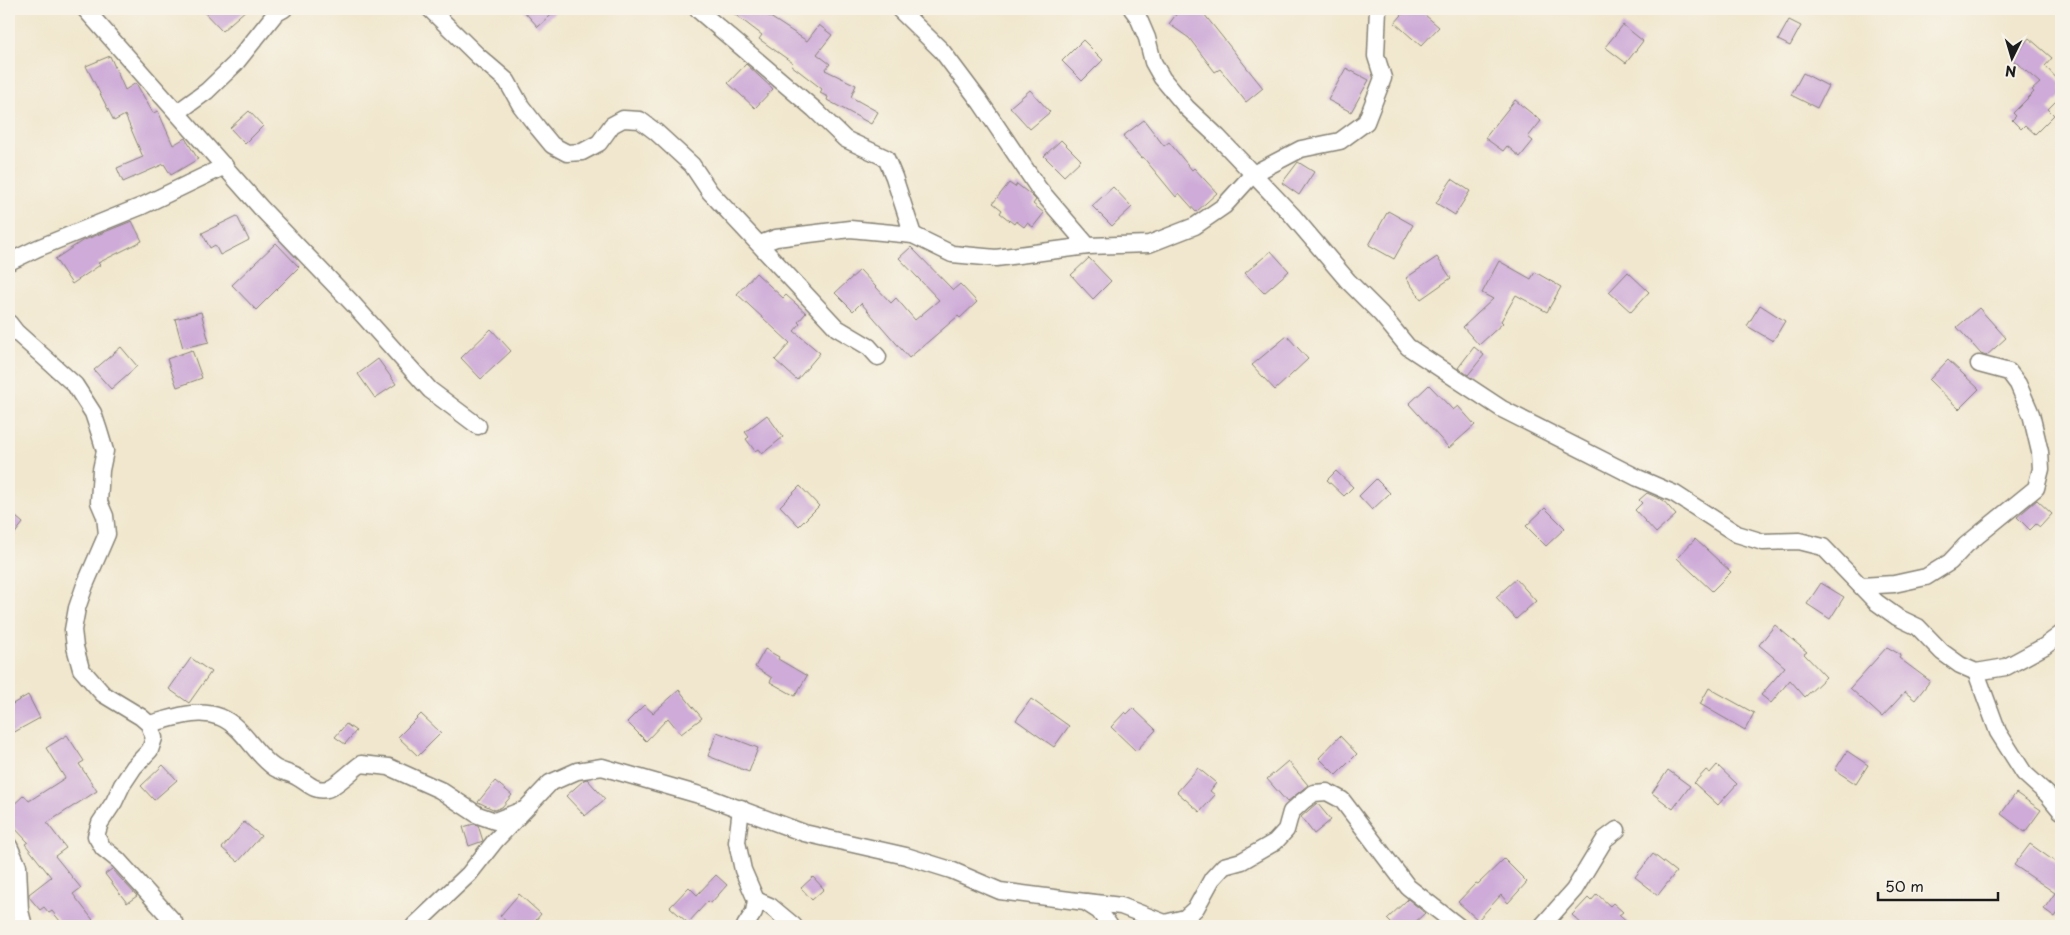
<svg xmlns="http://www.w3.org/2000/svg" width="2070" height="935" viewBox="0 0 2070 935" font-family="'Playpen Sans',sans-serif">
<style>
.building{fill:#ceabd8}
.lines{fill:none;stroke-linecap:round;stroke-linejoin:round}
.minor-casing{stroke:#868275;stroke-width:19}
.minor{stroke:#fff;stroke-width:16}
</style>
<rect width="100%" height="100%" fill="#f7f3e8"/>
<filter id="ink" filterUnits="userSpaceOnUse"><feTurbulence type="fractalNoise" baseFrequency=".02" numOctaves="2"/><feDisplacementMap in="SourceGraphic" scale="10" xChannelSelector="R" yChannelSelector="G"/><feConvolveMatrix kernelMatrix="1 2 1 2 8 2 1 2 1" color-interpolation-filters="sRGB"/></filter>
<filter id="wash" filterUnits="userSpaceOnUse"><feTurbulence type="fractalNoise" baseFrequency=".0096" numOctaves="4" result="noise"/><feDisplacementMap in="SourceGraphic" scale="20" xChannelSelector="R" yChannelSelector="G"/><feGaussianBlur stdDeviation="1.12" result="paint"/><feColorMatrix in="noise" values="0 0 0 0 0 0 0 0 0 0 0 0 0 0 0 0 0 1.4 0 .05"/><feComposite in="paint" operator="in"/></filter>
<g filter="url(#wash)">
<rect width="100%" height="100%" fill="#f1e7ce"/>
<g id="blocks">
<g class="building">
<polygon points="201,9 247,9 222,31"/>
<polygon points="522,9 558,9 538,27"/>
<polygon points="728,9 758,9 807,41 819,25 832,35 817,54 830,64 825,70 856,85 851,97 878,112 871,124 827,100 828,97 820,93 822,89 791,65 793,63 759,39 762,35"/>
<polygon points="1180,9 1200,9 1263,88 1246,102 1220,69 1215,72 1189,38 1169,24"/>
<polygon points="1407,9 1418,9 1439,27 1421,46 1395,23"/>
<polygon points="1789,20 1801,26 1790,46 1778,40"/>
<polygon points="1623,25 1643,41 1626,63 1605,47"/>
<polygon points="2029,38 2052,58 2045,66 2061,83 2061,96 2048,109 2054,115 2035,134 2025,125 2021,129 2012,120 2016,116 2013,113 2034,92 2032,90 2040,83 2012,59"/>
<polygon points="1083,40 1103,60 1082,81 1062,61"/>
<polygon points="110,56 125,90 136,83 153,113 158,111 173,145 185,138 198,159 171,175 164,164 123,182 117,168 143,157 125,115 114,121 86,66"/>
<polygon points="746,64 773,89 755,108 728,83"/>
<polygon points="1346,68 1369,80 1351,112 1328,100"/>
<polygon points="1803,73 1828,86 1817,108 1791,95"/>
<polygon points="1030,90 1050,112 1030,129 1010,107"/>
<polygon points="1515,100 1541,121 1528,137 1533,141 1520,157 1507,146 1503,151 1485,138"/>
<polygon points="249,111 263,126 245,144 230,128"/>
<polygon points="1144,120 1164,146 1169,142 1192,170 1194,168 1217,193 1196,212 1179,193 1176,197 1143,157 1141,158 1123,136"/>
<polygon points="1061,140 1081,160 1064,176 1044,156"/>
<polygon points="1298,162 1314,172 1299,195 1282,183"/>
<polygon points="1452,179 1470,191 1455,215 1436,203"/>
<polygon points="1009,183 1015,187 1017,184 1031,195 1036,200 1033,204 1044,213 1033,227 1027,223 1024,227 1016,221 1014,224 1000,213 1002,210 993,203"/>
<polygon points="1113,187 1132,207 1112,226 1092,206"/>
<polygon points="1388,211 1413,225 1394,259 1369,245"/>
<polygon points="237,216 249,240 220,255 215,245 210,248 202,233"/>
<polygon points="132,221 142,241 98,263 100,265 72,284 55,259 82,241"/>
<polygon points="276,243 299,267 256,310 232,285"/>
<polygon points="911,247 953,290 960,284 977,302 960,318 958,316 909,358 861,303 853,311 835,293 860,270 891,303 896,298 915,320 939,300 899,258"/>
<polygon points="1271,251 1289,271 1264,293 1245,273"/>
<polygon points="1437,257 1451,278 1421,299 1406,278"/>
<polygon points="1089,258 1111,281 1093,299 1071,275"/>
<polygon points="1499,261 1531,279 1535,272 1561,287 1547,312 1516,295 1501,321 1503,323 1479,345 1463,327 1493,299 1482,293"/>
<polygon points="1628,272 1649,292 1631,312 1609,292"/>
<polygon points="756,273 783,298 786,295 806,313 798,322 800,324 794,331 820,353 797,380 775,360 790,343 737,294"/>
<polygon points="1760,305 1785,321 1773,341 1747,326"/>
<polygon points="1979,308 2006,338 1986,356 1981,354 1957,327"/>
<polygon points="201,312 209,342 183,348 175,319"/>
<polygon points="491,329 511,351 481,379 461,358"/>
<polygon points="1287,336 1308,359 1275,390 1252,365"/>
<polygon points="121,347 137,366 111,389 94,370"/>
<polygon points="1474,347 1484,355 1468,375 1458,368"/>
<polygon points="192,350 202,378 177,387 167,359"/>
<polygon points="378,359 396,384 375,398 358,374"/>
<polygon points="1948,360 1979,389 1959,409 1929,380"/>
<polygon points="1429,385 1453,410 1458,406 1475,425 1449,448 1409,404"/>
<polygon points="767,415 783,437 762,454 758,449 755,451 746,439 749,437 745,432"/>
<polygon points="1336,471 1353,487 1344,496 1327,480"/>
<polygon points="1376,479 1390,493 1372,510 1359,496"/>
<polygon points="800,486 819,506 799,526 780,506"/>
<polygon points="1647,493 1663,500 1676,515 1656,533 1635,510 1642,503 1639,500"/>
<polygon points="2037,500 2052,514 2040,527 2036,524 2030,530 2017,517"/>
<polygon points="1545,508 1565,528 1546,546 1526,526"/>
<polygon points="9,511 23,523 9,541"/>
<polygon points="1695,539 1731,572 1712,591 1677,558"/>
<polygon points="1516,579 1536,601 1516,619 1496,597"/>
<polygon points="1821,583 1844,597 1830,619 1807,604"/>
<polygon points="1775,625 1807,652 1804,654 1826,677 1805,697 1790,680 1771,703 1761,695 1785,667 1759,645"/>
<polygon points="1887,647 1901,655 1899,658 1930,681 1915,700 1905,692 1882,717 1850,688"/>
<polygon points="765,649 779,657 778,659 807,676 795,696 770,682 772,678 755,667"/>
<polygon points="191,658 211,672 189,703 169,689"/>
<polygon points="1709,688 1754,713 1745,730 1700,704"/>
<polygon points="679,690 702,718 681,734 668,718 646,741 627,722 644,705 653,713"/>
<polygon points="28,695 40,718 9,735 9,706"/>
<polygon points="1031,699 1069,726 1054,747 1016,720"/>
<polygon points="1133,708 1156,730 1136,751 1111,727 1125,712 1127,714"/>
<polygon points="421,714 441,733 418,756 398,737"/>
<polygon points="346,724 356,731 345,744 335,737"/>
<polygon points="717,732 758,748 749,772 708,756"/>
<polygon points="67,735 84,761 79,764 97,791 47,823 66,848 55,856 81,888 73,894 93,920 85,926 64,926 52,911 49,913 44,907 40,910 29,897 29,894 51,877 25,844 28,842 9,822 9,809 24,795 29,801 65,778 46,748"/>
<polygon points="1340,736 1357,754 1336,775 1319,758"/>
<polygon points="1847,751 1868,765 1856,784 1835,770"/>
<polygon points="1288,761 1308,785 1287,802 1267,779"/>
<polygon points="163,765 177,780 154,800 141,786"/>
<polygon points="1717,765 1737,784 1718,805 1694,783 1706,770 1710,773"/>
<polygon points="1198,768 1216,783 1210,791 1215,795 1200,812 1177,792"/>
<polygon points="1668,770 1690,786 1673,809 1652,793"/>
<polygon points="587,779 605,799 585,816 566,796 584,780"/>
<polygon points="495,781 512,795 502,807 495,810 478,802"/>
<polygon points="2016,793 2041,810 2025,832 2001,814"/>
<polygon points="1317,803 1331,820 1314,834 1301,817"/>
<polygon points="244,822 261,836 238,862 222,848"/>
<polygon points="474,824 478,825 483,841 469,846 463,827"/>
<polygon points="2030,844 2061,866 2061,908 2055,917 2044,909 2055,893 2014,865"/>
<polygon points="1653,854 1676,872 1658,895 1635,877"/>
<polygon points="1504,859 1527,882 1508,903 1501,895 1478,920 1458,902 1476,883 1478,884"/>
<polygon points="112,869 137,896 127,903 105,874"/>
<polygon points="716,875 727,885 711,903 708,901 688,923 670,907 689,887 697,895"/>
<polygon points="813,877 824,889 812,900 801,888"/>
<polygon points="519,894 541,914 531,926 511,926 500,916"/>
<polygon points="1597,894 1610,906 1613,903 1623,912 1619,915 1631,926 1584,926 1572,915 1588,898 1591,901"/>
<polygon points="1408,899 1425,913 1411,926 1394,926 1387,919"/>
</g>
</g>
</g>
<g filter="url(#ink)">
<use href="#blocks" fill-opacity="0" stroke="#868275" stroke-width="1"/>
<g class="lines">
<g class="minor-casing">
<g id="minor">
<polyline points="85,9 261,208 353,304 430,390 478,426"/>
<polyline points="430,9 478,56 507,81 521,106 538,128 552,145 567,153 582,152 599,143 612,125 623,119 640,120 656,132 692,165 710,192 837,328 869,347 878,357"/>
<polyline points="697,9 814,109 845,139 886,158 894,177 913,235"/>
<polyline points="899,9 942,51 981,103 1039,189 1088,246"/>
<polyline points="1132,9 1138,17 1147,38 1153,62 1162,78 1187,108 1218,137 1292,215 1348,281 1381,314 1408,347 1502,409 1638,478 1675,494 1737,534 1763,542 1799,541 1823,547 1876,602 1897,617 1918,627 1942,652 1960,665 1976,672 2006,667 2045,646 2061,634"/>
<polyline points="178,112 207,91 235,64 275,14 284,9"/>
<polyline points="760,244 776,238 850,229 913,235 952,254 996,258 1088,246 1149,244 1195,226 1224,206 1253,174 1301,149 1340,141 1366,122 1383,78 1376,56 1378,9"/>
<polyline points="9,262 38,248 142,206 225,166"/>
<polyline points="9,323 16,332 75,385 93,413 99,431 105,451 101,470 99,502 105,516 107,534 85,585 77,608 73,630 75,647 81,669 103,694 141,717 149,724 154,738 150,750 134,767 122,785 114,802 100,823 96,836 103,848 118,860 174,922 173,926"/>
<polyline points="1861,586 1894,584 1926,577 1950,562 1966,545 2036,488 2041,469 2040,452 2031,414 2018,384 2009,372 1979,364"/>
<polyline points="1976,672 1998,732 2024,773 2047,794 2061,811"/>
<path d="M 149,724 C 172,719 196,708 220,717 C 244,727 254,754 275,768 C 282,772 290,773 297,777 C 307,782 314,792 327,789 C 337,786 351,771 361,764 L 389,767 L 440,790 L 478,815 L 495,821 L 520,811"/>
<polyline points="741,808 737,842 743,870 756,900 754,912 745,926"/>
<polyline points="9,846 18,866 20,911 24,926"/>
<polyline points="756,900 770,906 794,926"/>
<polyline points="1087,902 1121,906 1165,923 1185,918 1196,908 1212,879 1224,866 1242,861 1275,842 1286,830 1291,812 1303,801 1314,793 1327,792 1342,800 1408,887 1458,926"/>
<polyline points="414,926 469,874 495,841 550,783 577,771 602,767 710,798 804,833 906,856 951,870 1000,891 1085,902 1099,911 1110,926"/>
<polyline points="1542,926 1574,890 1605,839 1617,830"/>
</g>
</g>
<use href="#minor" class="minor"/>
</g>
</g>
<rect width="2070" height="935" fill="none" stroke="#f7f3e8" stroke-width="30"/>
<g transform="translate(2012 58) rotate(185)" stroke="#f7f3e8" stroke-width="4" paint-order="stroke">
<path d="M0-4L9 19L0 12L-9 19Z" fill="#1c1c1c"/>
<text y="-8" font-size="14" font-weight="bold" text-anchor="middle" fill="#1c1c1c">N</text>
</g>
<path d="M1878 892v8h120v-8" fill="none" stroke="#1c1c1c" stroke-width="2.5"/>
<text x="1885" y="892" font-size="15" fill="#1c1c1c" stroke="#f7f3e8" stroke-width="4" paint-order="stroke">50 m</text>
</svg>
